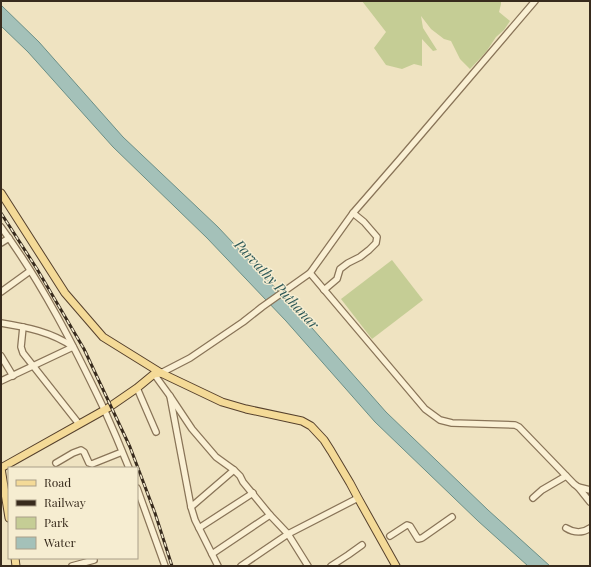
<svg xmlns="http://www.w3.org/2000/svg" width="591" height="567" viewBox="0 0 591 567" font-family="'Playfair Display',serif">
<style>
.green{fill:#c5cd95}
.water{fill:#a4c1b9;stroke:#6a8f87}
.lines{fill:none;stroke-linecap:round;stroke-linejoin:round}
.minor-casing{stroke:#897458;stroke-width:8}
.major-casing{stroke:#56412d;stroke-width:9}
.minor{stroke:#faf0d4;stroke-width:5.5}
.major{stroke:#f4da97;stroke-width:7}
.rail-casing{stroke:#382b1d;stroke-width:3}
.rail{stroke:#f6edd1;stroke-width:1.5;stroke-dasharray:4.5;stroke-linecap:butt}
.labels{text-anchor:middle;dominant-baseline:central;stroke-width:3;stroke-linejoin:round;paint-order:stroke}
.water-label{font-size:14px;font-style:italic;fill:#2c5857;stroke:#f6edd1}
</style>
<rect width="100%" height="100%" fill="#efe3c1"/>
<g class="green">
<polygon points="362,1 501,1 501,4 499,12 510,21 504,30 496,37 486,52 470,69 460,59 451,41 444,39 431,29 421,16 423,28 437,50 433,51 422,39 422,66 414,64 402,69 386,65 374,48 386,32"/>
<polygon points="392,260 423,300 372,339 341,299"/>
</g>
<polygon class="water" points="1,5 39,42 123,137 218,227 297,311 386,412 488,510 550,566 528,566 478,521 375,422 286,321 207,238 113,147 28,52 1,26"/>
<g class="lines">
<g class="minor-casing">
<g id="minor">
<path d="M 1,227 C 42,283 74,346 104,409 C 113,429 121,448 129,468"/>
<polyline points="1,243 9,238"/>
<polyline points="310,273 425,409 440,420 452,423 515,425 519,427 574,484 578,487 590,490"/>
<polyline points="324,290 337,279 340,269 348,263 360,257 369,250 376,243 377,237 364,222 353,213"/>
<polyline points="1,292 30,271"/>
<path d="M 1,323 C 26,327 52,332 73,347 L 1,381"/>
<polyline points="23,327 21,347 23,353 79,424"/>
<polyline points="1,356 13,376"/>
<polyline points="161,373 190,358 243,322 262,307 310,273 353,213 400,159 535,1"/>
<polyline points="154,374 170,396 191,507 195,520 218,566"/>
<polyline points="137,388 156,432"/>
<polyline points="170,396 192,429 216,457 234,470 240,476 243,482 270,515 288,534 308,566"/>
<polyline points="56,463 73,453 81,450 84,452 89,463 92,464 122,452"/>
<polyline points="578,487 590,502"/>
<polyline points="137,488 165,566"/>
<polyline points="533,498 542,490 566,476"/>
<polyline points="191,507 234,470"/>
<polyline points="199,528 253,493"/>
<path d="M 566,528 C 574,533 583,533 590,528"/>
<polyline points="390,536 407,525 410,526 418,539 422,538 452,517"/>
<polyline points="212,554 270,515"/>
<polyline points="72,566 94,560"/>
<polyline points="241,566 288,534 358,498"/>
<polyline points="331,566 348,555 362,545"/>
</g>
</g>
<g class="major-casing">
<g id="major">
<polyline points="1,193 65,293 103,337 161,373 222,402 246,409 302,421 311,426 324,440 331,451 350,483 358,498 396,566"/>
<polyline points="9,518 1,468 108,408 137,388 154,374 161,373"/>
<polyline points="15,558 16,566"/>
</g>
</g>
<use href="#minor" class="minor"/>
<use href="#major" class="major"/>
<g class="rail-casing">
<polyline id="rail" points="1,213 37,269 84,349 130,447 155,513 172,566"/>
</g>
<use href="#rail" class="rail"/>
</g>
<g class="labels">
<g class="water-label">
<text transform="translate(277 284) rotate(47)">Parvathy Puthanar</text>
</g>
</g>
<rect width="591" height="567" fill="none" stroke="#382b1d" stroke-width="4"/>
<rect x="8" y="467" width="130" height="92" fill="#f6edd1" stroke="#aa9f89"/>
<rect x="16" y="480" width="20" height="6" fill="#f4da97" stroke="#aa9f89"/>
<text x="44" y="487" font-size="12" fill="#382b1d">Road</text>
<rect x="16" y="500" width="20" height="6" fill="#382b1d" stroke="#aa9f89"/>
<text x="44" y="507" font-size="12" fill="#382b1d">Railway</text>
<rect x="16" y="517" width="20" height="12" fill="#c5cd95" stroke="#aa9f89"/>
<text x="44" y="527" font-size="12" fill="#382b1d">Park</text>
<rect x="16" y="537" width="20" height="12" fill="#a4c1b9" stroke="#aa9f89"/>
<text x="44" y="547" font-size="12" fill="#382b1d">Water</text>
</svg>
